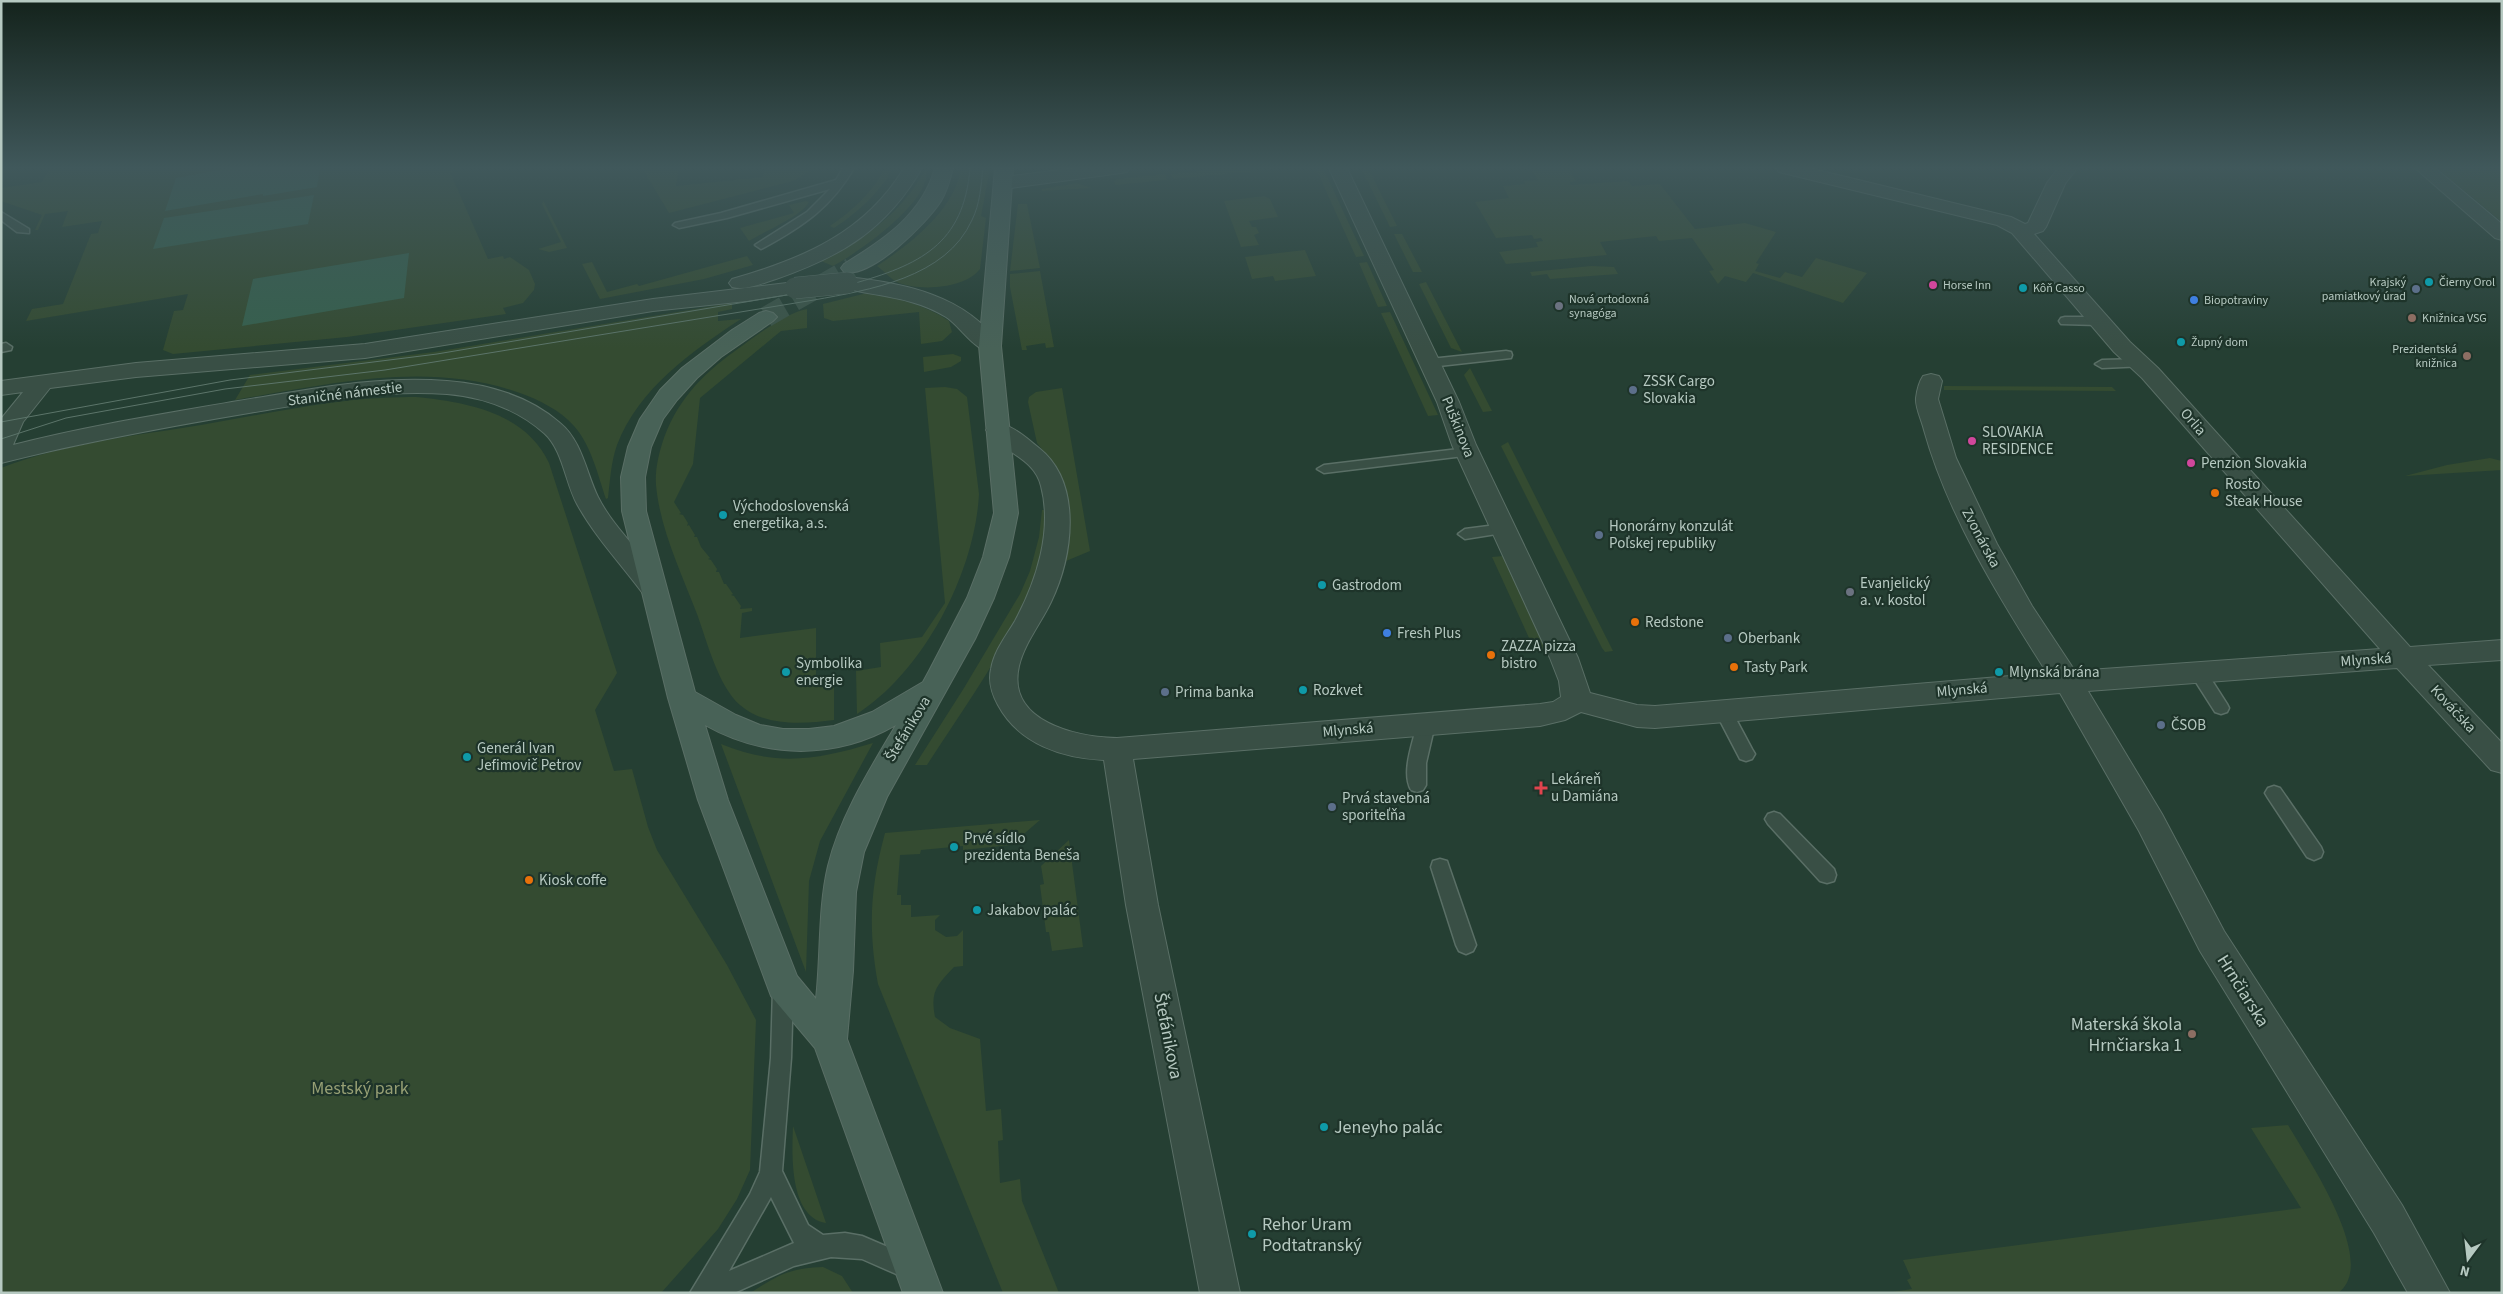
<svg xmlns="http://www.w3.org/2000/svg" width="2503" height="1294" viewBox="0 0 2503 1294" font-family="'Source Sans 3',sans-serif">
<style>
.green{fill:#344b31}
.water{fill:#36604d}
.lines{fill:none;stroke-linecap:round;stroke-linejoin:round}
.secondary-tunnel{stroke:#3b5448;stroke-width:21;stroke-dasharray:21 11;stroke-linecap:butt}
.lane-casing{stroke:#5a6f66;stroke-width:3}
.street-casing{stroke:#5a6f66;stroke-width:2}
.secondary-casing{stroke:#5a6f66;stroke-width:2}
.lane{fill:#394f45;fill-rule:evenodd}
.street{fill:#394f45;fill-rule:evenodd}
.secondary{fill:#486257;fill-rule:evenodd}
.tram{stroke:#5c756a;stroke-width:1}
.street-bridge-casing{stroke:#5a6f66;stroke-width:22;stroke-linecap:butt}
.street-bridge{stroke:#394f45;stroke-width:21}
.culture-dot{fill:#0f9aa8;stroke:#1e342a;stroke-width:2}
.hotel-dot{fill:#d1479c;stroke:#1e342a;stroke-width:2}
.service-dot{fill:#5c6f8a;stroke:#1e342a;stroke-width:2}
.shop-dot{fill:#3f7fe0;stroke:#1e342a;stroke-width:2}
.worship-dot{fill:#6b7280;stroke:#1e342a;stroke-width:2}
.education-dot{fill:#8d6e63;stroke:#1e342a;stroke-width:2}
.food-dot{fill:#e8710a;stroke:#1e342a;stroke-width:2}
.health-dot{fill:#e0444e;stroke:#1e342a;stroke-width:2}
.labels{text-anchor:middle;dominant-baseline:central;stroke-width:4.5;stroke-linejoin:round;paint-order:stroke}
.far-poi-label{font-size:12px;fill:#b6c9c1;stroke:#1e342a;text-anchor:start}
.poi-label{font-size:15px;fill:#b6c9c1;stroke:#1e342a;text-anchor:start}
.street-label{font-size:15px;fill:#b6c9c1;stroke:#1e342a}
.near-street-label{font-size:18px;fill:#b6c9c1;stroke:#1e342a}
.near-poi-label{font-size:18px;fill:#b6c9c1;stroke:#1e342a;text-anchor:start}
.near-park-label{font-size:18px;fill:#969f74;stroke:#1e342a}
</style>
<rect width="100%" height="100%" fill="#253f33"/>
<g class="green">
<polygon points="50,168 468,168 450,172 488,259 503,256 504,259 510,257 529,270 535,284 534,290 523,303 503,308 506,314 347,337 173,354 163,350 174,311 183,310 188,294 26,321 32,309 63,304 91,234 98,233 102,221 62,227 68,211 45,214 38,230 35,230 42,215 1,201 1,188 42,182"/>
<polygon points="642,168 679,168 676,186 763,177 764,168 815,168 793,181 669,213"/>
<path d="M 885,168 L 893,168 C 879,194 858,212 834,228 L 830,226 C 853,210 872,193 885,168 Z"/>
<path d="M 926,168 C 935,199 858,253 833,266 L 821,261 C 865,239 903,212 926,168 Z"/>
<path d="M 961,168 L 990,168 L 981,216 L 986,218 L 980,269 C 965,289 920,291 899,283 C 891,280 884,271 877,266 C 910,244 955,210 961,168 Z"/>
<polygon points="1222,168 1256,168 1257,171 1174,179 1171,174"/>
<polygon points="1323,168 1324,170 1364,256 1356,257 1316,169"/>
<polygon points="1361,168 1368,168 1397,226 1390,227"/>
<polygon points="1538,168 1568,169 1576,181 1570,182 1571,185 1628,181 1632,186 1660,184 1695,229 1745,223 1776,232 1756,263 1759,264 1755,271 1780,278 1785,272 1802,277 1816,258 1867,273 1843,303 1753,273 1746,282 1725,276 1718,284 1709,271 1714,270 1692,238 1659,241 1656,236 1600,242 1607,255 1506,264 1499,252 1538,247 1536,242 1543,241 1541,238 1534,239 1532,235 1496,238 1475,202 1509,198 1503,186 1525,184 1524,181 1538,180 1532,170"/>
<polygon points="2437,168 2502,168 2502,222"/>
<polygon points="1165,174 1167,180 1115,185 1114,181 1117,179"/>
<polygon points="1077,183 1091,188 1042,191 1042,189"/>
<polygon points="1264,196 1270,199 1278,217 1249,221 1252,227 1256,227 1259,233 1254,235 1259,245 1241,247 1224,201"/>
<polygon points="544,201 544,202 567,248 549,252 538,249 561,242 542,204"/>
<path d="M 806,201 L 809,202 C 802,216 763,232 749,241 L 740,228 L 794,213 L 789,205 Z"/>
<polygon points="1018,204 1027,204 1040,268 1010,271"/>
<polygon points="1394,234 1402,234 1422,272 1413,272"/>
<polygon points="1305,250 1316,276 1275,281 1273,276 1252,279 1245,257"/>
<polygon points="747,256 753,265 704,279 600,299 582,264 592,262 607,292 637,284 639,286"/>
<polygon points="1367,262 1387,306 1378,307 1359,263"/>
<polygon points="1591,266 1614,267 1618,274 1550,279 1547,274 1532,276 1530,272"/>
<polygon points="1040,271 1054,347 1046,348 1045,343 1026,346 1027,350 1022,350 1010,287 1010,274"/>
<polygon points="1426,282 1462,352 1451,348 1419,284"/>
<path d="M 867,293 C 897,298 924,304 949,321 L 952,332 L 942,341 L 921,344 L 919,312 L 833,321 L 824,318 L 823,304 Z"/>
<path d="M 732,303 L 732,309 L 718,312 L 718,321 L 741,319 C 692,351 639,388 617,445 C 611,462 610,481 608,498 L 606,499 C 598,475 591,445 574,426 C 560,410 539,400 520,393 C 427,360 329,384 235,400 L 250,375 L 434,352 Z"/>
<path d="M 807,309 L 807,328 L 781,331 L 700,398 L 693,464 L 674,502 L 681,513 L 679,514 L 683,515 L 688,523 L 687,526 L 689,525 L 695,535 L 694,537 L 697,537 L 701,547 L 710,558 L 708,559 L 711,560 L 717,569 L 716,572 L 719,572 L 724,584 L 726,584 L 733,594 L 731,595 L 734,596 L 741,606 L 740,609 L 752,608 L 752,611 L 742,613 L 740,638 L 816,628 L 816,677 L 834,675 L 834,720 C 803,724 765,727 740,705 C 718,686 707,641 697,614 C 681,572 660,529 656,485 C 655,471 658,457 662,444 C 675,403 701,375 735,351 C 753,338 785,313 807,309 Z"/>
<polygon points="1390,312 1438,415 1428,416 1381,313"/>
<polygon points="953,354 961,357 961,361 951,367 924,372 923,357"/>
<polygon points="1470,368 1492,411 1483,412 1464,375"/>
<polygon points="1944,386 2112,387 2116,391 1944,390"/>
<path d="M 945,387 L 957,389 L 967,397 L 979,494 C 975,572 924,671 857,714 L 856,671 L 881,667 L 880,643 L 922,637 L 945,603 L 925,388 Z"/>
<polygon points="1062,388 1090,551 1066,561 1064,560 1048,457 1037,443 1028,402 1029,397 1036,392"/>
<path d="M 416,397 C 467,402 526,413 549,463 L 617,673 L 595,710 L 614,771 L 632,769 L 648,827 L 657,850 L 727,965 L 756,1020 L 750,1170 L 737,1199 L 718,1229 L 661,1293 L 1,1293 L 1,468 C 65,443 134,436 201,425 C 272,413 343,396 416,397 Z"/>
<polygon points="1508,442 1613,651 1605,652 1602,648 1501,446"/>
<polygon points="2490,458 2502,461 2502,470 2405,476 2447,465"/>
<path d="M 1042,510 L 1048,510 C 1045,601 975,690 927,765 L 915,765 L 964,688 L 1020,594 L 1030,571 L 1039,537 Z"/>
<polygon points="1503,556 1546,649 1535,651 1492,557"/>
<path d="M 873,743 L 820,841 L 809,881 L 806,972 L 721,744 C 776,767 817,760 873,743 Z"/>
<path d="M 1040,820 L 1011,845 L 963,850 L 963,846 L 921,850 L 920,854 L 900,855 L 897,895 L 901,895 L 901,905 L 911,905 L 911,917 L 940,915 L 935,920 L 935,930 L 946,937 L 957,936 L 963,930 L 963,966 L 954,967 C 937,985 930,991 935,1017 L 950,1028 L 980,1039 L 986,1111 L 1001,1109 L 1003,1140 L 998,1141 L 1000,1183 L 1020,1179 L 1022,1201 L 1059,1293 L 1003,1293 L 878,984 C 868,929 870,888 885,833 Z"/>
<polygon points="1069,840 1083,947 1052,951 1049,932 1046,932 1040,885 1044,884 1041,866"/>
<path d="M 2288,1125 C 2307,1158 2380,1263 2338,1293 L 1886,1293 L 1912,1289 L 1907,1280 L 1911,1278 L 1903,1260 L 2301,1208 L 2251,1128 Z"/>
<path d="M 793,1126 L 826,1223 C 789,1217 792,1154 793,1126 Z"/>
<path d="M 823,1267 L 842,1276 L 853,1293 L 750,1293 C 778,1275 790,1268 823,1267 Z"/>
</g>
<g class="water">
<polygon points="230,168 320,168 317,187 263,196 263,194 165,211 176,178"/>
<polygon points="314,195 308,224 153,249 164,218"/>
<polygon points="409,253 404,298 242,326 253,279"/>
</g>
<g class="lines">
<polyline class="secondary-tunnel" points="766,317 851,268"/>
<g class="lane-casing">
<g id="lane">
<path d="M 843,168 L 854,168 C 831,207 805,225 765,247 L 761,249 L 755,245 L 807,212 L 830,189 L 727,218 L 679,228 L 673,225 L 675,223 L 721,213 L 836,180 Z"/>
<polygon points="1,212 29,229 29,233 17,232 1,220"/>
<polygon points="2065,317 2098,317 2104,321 2098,325 2061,324 2059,321 2061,318"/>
<polygon points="6,343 12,347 11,350 1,352 1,344"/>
<polygon points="1506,351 1511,352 1512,355 1511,358 1430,367 1423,363 1430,359"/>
<polygon points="2140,359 2145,360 2147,363 2145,366 2102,368 2095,364 2102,360"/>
<polygon points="1467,448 1472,449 1474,452 1472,455 1324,473 1317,469 1324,465"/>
<polygon points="1504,524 1511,529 1509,532 1465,539 1458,534 1465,529"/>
<polygon points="2198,666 2204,668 2227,704 2229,708 2227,712 2221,714 2215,712 2192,676 2190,672 2192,668"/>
<polygon points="1723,705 1729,706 1752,749 1755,754 1752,759 1746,761 1740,759 1715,711 1717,706"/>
<path d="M 1426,718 L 1432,719 L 1435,724 L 1426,763 L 1426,785 L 1423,790 L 1417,792 L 1411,790 C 1401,772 1413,743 1417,724 L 1420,719 Z"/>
<polygon points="2274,786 2280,788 2321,847 2323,852 2321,857 2314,860 2307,857 2268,798 2265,793 2268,788"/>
<polygon points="1774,812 1780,814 1834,869 1836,875 1834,881 1827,883 1820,881 1768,824 1765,819 1768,814"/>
<polygon points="1440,859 1447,861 1449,867 1476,945 1473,951 1466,954 1459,951 1456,945 1431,867 1433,861"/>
<path d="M 783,979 L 790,982 L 793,988 L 791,1058 L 782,1171 L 808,1225 L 823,1235 L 845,1233 L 862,1236 L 918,1260 L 922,1268 L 918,1276 L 910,1280 L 862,1259 L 831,1257 L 794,1266 L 734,1293 L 690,1293 L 750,1194 L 760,1172 L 771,1058 L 773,988 L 776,982 ZM 771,1197 L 794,1243 L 729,1271 Z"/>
</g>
</g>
<g class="street-casing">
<g id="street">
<path d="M 904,168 L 922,168 C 886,230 842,256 776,279 C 763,283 745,291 732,287 L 729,283 L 732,279 C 802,259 865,233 904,168 Z"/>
<polygon points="1076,168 1130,168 1127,172 1121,173 1004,189 997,187 995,183 997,179 1004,177"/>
<path d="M 1329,168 L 1347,168 L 1459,402 L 1476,445 L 1578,658 L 1590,693 L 1637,705 L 1655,706 L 2047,673 C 2000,599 1948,516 1924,430 C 1922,421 1915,407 1916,398 C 1917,390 1919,382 1923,376 L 1931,374 L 1939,376 L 1942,381 L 1938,399 L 1956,458 L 1997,544 L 2032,606 L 2075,671 L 2380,649 L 2142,378 L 2114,352 L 2012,233 L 1997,225 L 1779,172 L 1776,168 L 1809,168 L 2011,217 L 2025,224 L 2028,223 L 2047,183 L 2058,168 L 2077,168 L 2065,184 L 2046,227 L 2043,231 L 2034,234 L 2130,342 L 2158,368 L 2410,647 L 2502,640 L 2502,660 L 2428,665 L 2502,743 L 2502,773 L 2491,770 L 2397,668 L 2088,691 L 2162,814 L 2224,931 L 2402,1205 L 2450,1293 L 2408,1293 L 2374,1233 L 2200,951 L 2139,831 L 2060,693 L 1655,728 L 1637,727 L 1581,712 L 1565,720 L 1540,726 L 1133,759 L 1158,905 L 1240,1293 L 1200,1293 L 1126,905 L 1104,760 C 1062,758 1019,744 998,705 C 992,694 988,682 991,669 C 994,651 1006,636 1015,621 C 1036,582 1053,531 1041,486 C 1034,457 1001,452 986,430 L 990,425 C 1008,420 1025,437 1039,448 C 1083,483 1073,556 1051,602 C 1041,623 1024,644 1019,666 C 1006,722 1077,737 1117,738 L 1540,704 L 1553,702 L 1561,697 L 1559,681 L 1550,658 L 1452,445 L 1437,402 Z"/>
<polygon points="2415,168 2435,168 2502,224 2502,240 2495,238"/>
<path d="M 847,277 C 904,283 966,295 1001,346 L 998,351 C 976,356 963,328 946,317 C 912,296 877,297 840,287 L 837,283 L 840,279 Z"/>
<path d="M 795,282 L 802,284 L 805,288 L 802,292 L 747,301 L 653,311 L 365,358 L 136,377 L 50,388 L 23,422 L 13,445 C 86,426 163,414 238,401 C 307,390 377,375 447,381 C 487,384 529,396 560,423 C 582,441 586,472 598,497 C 615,531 647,556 666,589 L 662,595 L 653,598 L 644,595 C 622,565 595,537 577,504 C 565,482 563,450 544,433 C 517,409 482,397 447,394 C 381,389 314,402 249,413 C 166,427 83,442 1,463 L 1,419 L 23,392 L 1,395 L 1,381 L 136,363 L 365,344 L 653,299 Z"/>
</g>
</g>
<g class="secondary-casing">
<g id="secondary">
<path d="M 935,168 L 953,168 C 950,180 947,191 941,201 C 927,223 871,279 844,272 L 841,268 L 844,264 C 883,240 922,215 935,168 Z"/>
<path d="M 995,168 L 1013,168 L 1001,346 L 1018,513 L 1009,557 L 994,598 L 975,639 L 887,797 L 864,852 L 856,892 L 853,971 L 847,1039 L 943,1293 L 903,1293 L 815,1048 L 771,996 L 698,800 L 668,698 L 622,511 L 621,477 L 628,447 L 640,419 L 660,390 L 682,368 L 732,330 L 759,313 L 766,311 L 773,313 L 777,317 L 773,321 L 721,357 L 697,378 L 677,400 L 663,419 L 651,447 L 645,477 L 646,511 L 695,692 L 736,715 L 760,725 L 783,729 L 809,729 L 834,726 L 872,712 L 923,682 L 929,671 L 967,598 L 983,557 L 994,513 L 979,346 ZM 705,725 C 765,759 836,760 896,725 C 870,769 840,816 828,866 C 818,908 821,955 816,999 L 797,976 L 728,800 Z"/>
</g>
</g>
<use href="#lane" class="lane"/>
<use href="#street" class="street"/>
<use href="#secondary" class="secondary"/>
<g class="tram">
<path d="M 1,422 L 230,380 L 437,354 L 852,284 C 919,265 964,245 970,168"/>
<path d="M 1,439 L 66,418 L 225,389 L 385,370 L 814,300 C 869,290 946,278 972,220 C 980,204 981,186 983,168"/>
</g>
<g class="street-bridge-casing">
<polyline id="street-bridge" points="795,288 847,283"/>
</g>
<use href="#street-bridge" class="street-bridge"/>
</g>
<linearGradient id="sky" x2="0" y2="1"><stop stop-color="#14231c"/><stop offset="0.48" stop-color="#40585b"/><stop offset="1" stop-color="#40585b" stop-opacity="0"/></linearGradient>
<rect width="2503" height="349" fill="url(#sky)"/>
<g class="culture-dot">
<circle cx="2429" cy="282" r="5"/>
<circle cx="2023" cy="288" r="5"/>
<circle cx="2181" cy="342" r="5"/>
<circle cx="723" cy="515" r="5"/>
<circle cx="1322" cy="585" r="5"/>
<circle cx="786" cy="672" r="5"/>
<circle cx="1999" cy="672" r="5"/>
<circle cx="1303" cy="690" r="5"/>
<circle cx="467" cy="757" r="5"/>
<circle cx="954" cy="847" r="5"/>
<circle cx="977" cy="910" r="5"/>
<circle cx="1324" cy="1127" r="5"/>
<circle cx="1252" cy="1234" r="5"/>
</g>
<g class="hotel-dot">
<circle cx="1933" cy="285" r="5"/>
<circle cx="1972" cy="441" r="5"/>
<circle cx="2191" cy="463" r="5"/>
</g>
<g class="service-dot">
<circle cx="2416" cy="289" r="5"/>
<circle cx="1633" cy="390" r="5"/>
<circle cx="1599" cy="535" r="5"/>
<circle cx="1728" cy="638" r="5"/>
<circle cx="1165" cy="692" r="5"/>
<circle cx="2161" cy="725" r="5"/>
<circle cx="1332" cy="807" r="5"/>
</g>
<g class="shop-dot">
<circle cx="2194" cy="300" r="5"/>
<circle cx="1387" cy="633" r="5"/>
</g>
<g class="worship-dot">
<circle cx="1559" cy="306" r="5"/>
<circle cx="1850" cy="592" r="5"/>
</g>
<g class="education-dot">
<circle cx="2412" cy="318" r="5"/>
<circle cx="2467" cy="356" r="5"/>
<circle cx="2192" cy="1034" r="5"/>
</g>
<g class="food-dot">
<circle cx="2215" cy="493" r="5"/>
<circle cx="1635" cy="622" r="5"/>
<circle cx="1491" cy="655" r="5"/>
<circle cx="1734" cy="667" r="5"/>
<circle cx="529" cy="880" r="5"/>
</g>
<path class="health-dot" d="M1538.5 780.5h5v5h5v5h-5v5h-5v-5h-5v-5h5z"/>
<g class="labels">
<g class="far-poi-label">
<text x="2406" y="282" text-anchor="end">Krajský<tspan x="2406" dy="14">pamiatkový úrad</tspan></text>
<text x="2439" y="282">Čierny Orol</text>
<text x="1943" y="285">Horse Inn</text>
<text x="2033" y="288">Kôň Casso</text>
<text x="1569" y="299">Nová ortodoxná<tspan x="1569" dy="14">synagóga</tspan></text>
<text x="2204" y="300">Biopotraviny</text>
<text x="2422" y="318">Knižnica VSG</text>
<text x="2191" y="342">Župný dom</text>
<text x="2457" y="349" text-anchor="end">Prezidentská<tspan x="2457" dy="14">knižnica</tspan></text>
</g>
<g class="poi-label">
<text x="1643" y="381">ZSSK Cargo<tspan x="1643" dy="17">Slovakia</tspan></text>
<text x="1982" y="432">SLOVAKIA<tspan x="1982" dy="17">RESIDENCE</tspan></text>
<text x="2201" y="463">Penzion Slovakia</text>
<text x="2225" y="484">Rosto<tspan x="2225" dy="17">Steak House</tspan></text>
<text x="733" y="506">Východoslovenská<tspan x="733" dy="17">energetika, a.s.</tspan></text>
<text x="1609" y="526">Honorárny konzulát<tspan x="1609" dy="17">Poľskej republiky</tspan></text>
<text x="1860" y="583">Evanjelický<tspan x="1860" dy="17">a. v. kostol</tspan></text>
<text x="1332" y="585">Gastrodom</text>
<text x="1645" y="622">Redstone</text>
<text x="1397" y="633">Fresh Plus</text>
<text x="1738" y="638">Oberbank</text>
<text x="1501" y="646">ZAZZA pizza<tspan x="1501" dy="17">bistro</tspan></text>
<text x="796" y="663">Symbolika<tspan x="796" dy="17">energie</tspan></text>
<text x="1744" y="667">Tasty Park</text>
<text x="2009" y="672">Mlynská brána</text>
<text x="1313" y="690">Rozkvet</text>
<text x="1175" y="692">Prima banka</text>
<text x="2171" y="725">ČSOB</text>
<text x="477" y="748">Generál Ivan<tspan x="477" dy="17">Jefimovič Petrov</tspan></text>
<text x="1551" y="779">Lekáreň<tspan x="1551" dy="17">u Damiána</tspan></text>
<text x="1342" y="798">Prvá stavebná<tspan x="1342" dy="17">sporiteľňa</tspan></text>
<text x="964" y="838">Prvé sídlo<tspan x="964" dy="17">prezidenta Beneša</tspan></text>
<text x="539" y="880">Kiosk coffe</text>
<text x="987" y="910">Jakabov palác</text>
</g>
<g class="street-label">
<text transform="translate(345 394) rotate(-7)">Staničné námestie</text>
<text transform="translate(2193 422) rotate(49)">Orlia</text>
<text transform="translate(1458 427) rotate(68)">Puškinova</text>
<text transform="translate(1981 538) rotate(62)">Zvonárska</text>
<text transform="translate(2366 660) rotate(-4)">Mlynská</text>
<text transform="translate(1962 690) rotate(-5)">Mlynská</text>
<text transform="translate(2453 709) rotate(47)">Kováčska</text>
<text transform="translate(908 729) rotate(-59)">Štefánikova</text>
<text transform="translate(1348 730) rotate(-5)">Mlynská</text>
</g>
<g class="near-street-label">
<text transform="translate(2243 991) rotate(58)">Hrnčiarska</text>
<text transform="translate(1168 1036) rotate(79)">Štefánikova</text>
</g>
<g class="near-poi-label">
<text x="2182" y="1024" text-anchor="end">Materská škola<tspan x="2182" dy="21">Hrnčiarska 1</tspan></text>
<text x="1334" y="1127">Jeneyho palác</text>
<text x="1262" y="1224">Rehor Uram<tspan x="1262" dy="21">Podtatranský</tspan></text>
</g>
<g class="near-park-label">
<text x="360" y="1088">Mestský park</text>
</g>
</g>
<rect width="2503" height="1294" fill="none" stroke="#b6c9c1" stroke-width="5"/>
<g transform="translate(2468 1259) rotate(195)" stroke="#1e342a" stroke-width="4" paint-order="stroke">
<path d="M0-4L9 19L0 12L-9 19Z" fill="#b6c9c1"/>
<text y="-8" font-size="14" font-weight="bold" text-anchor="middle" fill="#b6c9c1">N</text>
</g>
</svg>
